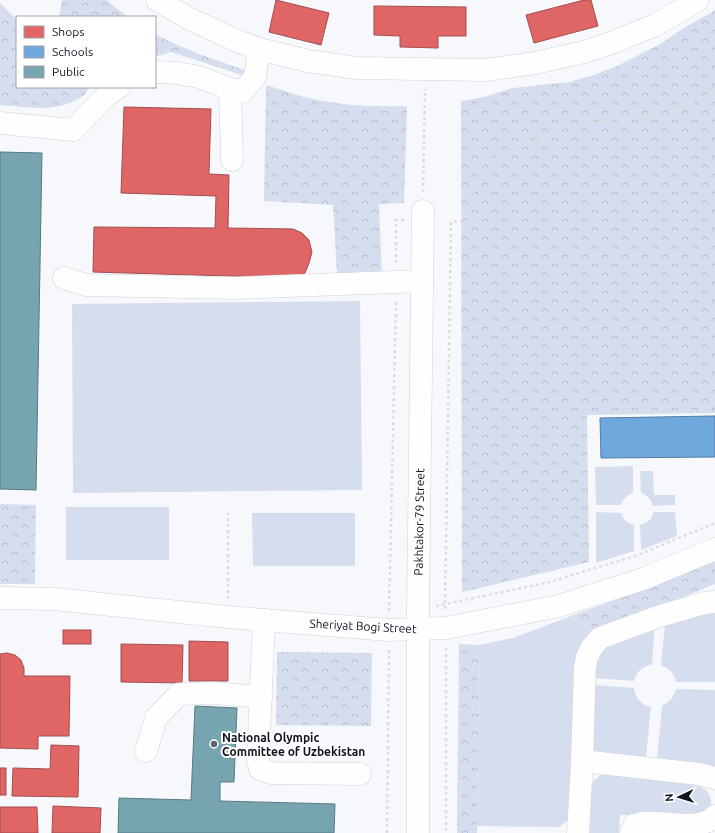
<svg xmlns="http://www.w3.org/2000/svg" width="715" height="833" viewBox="0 0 715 833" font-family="Ubuntu,sans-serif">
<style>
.green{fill:#d6ddee}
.forest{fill:url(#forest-crowns)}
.shops{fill:#e06666;stroke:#a24d51}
.schools{fill:#6fa8dc;stroke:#527ca3}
.public{fill:#76a5af;stroke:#577a84}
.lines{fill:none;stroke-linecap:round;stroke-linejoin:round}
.minor-casing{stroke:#ced2da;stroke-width:23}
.path{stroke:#dedee0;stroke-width:2.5;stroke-dasharray:3 3;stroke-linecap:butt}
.minor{stroke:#fefefe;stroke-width:22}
.poi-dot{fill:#60646c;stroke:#fff;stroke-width:1.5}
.labels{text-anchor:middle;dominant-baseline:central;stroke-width:4;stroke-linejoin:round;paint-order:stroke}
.street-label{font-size:12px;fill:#10141f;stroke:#fff}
.poi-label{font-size:12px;font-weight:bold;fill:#10141f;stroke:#fff;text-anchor:start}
</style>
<defs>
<pattern id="forest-crowns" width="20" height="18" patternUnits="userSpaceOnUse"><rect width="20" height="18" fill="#d6ddee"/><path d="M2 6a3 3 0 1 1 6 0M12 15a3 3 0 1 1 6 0" fill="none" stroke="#b7bdcc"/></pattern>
</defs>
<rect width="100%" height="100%" fill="#f6f8fb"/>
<g class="green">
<polygon points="360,301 362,490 73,493 72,304"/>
<path d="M 633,466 L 633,493 C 627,495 623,499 621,505 L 596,505 L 595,467 Z"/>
<path d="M 640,471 L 653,471 L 654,495 L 675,495 L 675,505 L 653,506 C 651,499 647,495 641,493 Z"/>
<rect x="66" y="507" width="103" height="53"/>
<path d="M 596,512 L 621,513 C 623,520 628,523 634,525 L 634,551 L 596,563 Z"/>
<path d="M 653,512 L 675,512 L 677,536 L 641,550 L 640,525 C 647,523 652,520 653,512 Z"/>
<polygon points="252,513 355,513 355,566 253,566"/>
<path d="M 715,610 L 715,682 L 676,682 C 674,673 669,668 661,665 L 665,624 Z"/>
<polygon points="571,616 595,632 573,816 559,827 477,826 479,645 513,638"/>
<path d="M 655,626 L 652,664 C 643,667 636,671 634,681 L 594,678 L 596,659 L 608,644 Z"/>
<path d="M 595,685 L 634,688 C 635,697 641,705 651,707 L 646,757 L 592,751 Z"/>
<path d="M 676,689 L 715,690 L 715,767 L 657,759 L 662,706 C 669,702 674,698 676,689 Z"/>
<path d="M 606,773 L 697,785 C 708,789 715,799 709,810 L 690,816 L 620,815 L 619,833 L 589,833 L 592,783 C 596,778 600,775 606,773 Z"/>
</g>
<g class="forest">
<polygon points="62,0 106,0 128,17 59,17"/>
<path d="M 0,3 L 17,20 L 17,87 L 90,87 C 87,91 84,96 80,98 C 56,113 26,107 0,105 Z"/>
<polygon points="715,9 715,413 587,415 589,562 462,592 461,101 484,97 513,88 569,82 594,75 617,66 662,43 685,27 712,12"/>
<path d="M 155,34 C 185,50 215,60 248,71 L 245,76 L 171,52 L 155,57 Z"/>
<path d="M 266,85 C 285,91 304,98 323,101 C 351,106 379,107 407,106 L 404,203 L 379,204 L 382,276 L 337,275 L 333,205 L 264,201 Z"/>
<polygon points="0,504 36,505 35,584 0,584"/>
<polygon points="715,559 715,584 701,590 595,632 571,616 632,594"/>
<polygon points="459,644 479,645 477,833 457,833"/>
<polygon points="277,652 372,653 371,726 276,725"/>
</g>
<g class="shops">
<polygon points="276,0 329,13 321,45 269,32"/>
<polygon points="584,0 591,0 598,26 534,43 526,15"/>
<polygon points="374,6 466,7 466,36 438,36 438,48 400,47 400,36 374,35"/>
<polygon points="124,107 211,109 209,174 229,175 228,228 293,229 302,233 309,240 312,252 309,263 305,273 295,278 93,272 94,227 215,228 216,196 121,193"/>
<rect x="63" y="630" width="28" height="14"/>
<polygon points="189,641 228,642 228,681 189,681"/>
<polygon points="121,644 183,645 182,683 121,682"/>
<polygon points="7,653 15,655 21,660 24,668 24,676 70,676 69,736 38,736 38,749 0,748 0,654"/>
<polygon points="51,745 79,746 78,797 12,796 13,768 50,769"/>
<rect x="0" y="768" width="6" height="27"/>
<polygon points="53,806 101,808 100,833 52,833"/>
<polygon points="0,807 37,807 38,833 0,833"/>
</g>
<polygon class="schools" points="715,416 715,457 601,458 600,418"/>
<g class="public">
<polygon points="0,152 42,153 36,490 0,489"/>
<polygon points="195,706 237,708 234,782 220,782 220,801 335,804 334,833 118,833 119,798 191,800"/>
</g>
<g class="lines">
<g class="minor-casing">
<g id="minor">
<polyline points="157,0 190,19 235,40 259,49 308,61 357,68 485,70 535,63 584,52 606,45 653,26 675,14 698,0"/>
<polyline points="155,72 177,73 199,77 230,89 232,160"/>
<polyline points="230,89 243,91 255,77 259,49"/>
<polyline points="0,123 73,130 106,96 119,87"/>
<polyline points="64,278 86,285 235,288 422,281"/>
<polyline points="0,598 54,599 227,617 389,630 446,628 559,606 643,579 715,549"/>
<polyline points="264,620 258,760 260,769 271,773 360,774"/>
<polyline points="146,751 156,718 179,694 213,693 261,697"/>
<polyline points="582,761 699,774 715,778"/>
<polyline points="418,833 418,609 423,211"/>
<polyline points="578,833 582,761 585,667 587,657 592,647 600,638 660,616 705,603 715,602"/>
<path d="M 631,833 L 634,825 C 637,825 641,823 644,823 C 664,821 700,832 715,816"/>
</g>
</g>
<g class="path">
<polyline points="423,192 425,89"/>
<polyline points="396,263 396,220 404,220"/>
<polyline points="228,599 228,513"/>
<polyline points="436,606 550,582 638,555 715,523"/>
<polyline points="445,609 451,222 468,221 477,168 530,141 592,122 658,116 684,108 715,91"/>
<polyline points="389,611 396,302"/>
<polyline points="446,648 446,833"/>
<polyline points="387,833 389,650"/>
</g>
<use href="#minor" class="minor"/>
</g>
<circle class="poi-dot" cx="214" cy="744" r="4"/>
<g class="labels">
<g class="street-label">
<text transform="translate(419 522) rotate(-89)">Pakhtakor-79 Street</text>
<text transform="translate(363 626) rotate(3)">Sheriyat Bogi Street</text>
</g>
<g class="poi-label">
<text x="222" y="737">National Olympic<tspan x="222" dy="14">Committee of Uzbekistan</tspan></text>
</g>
</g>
<rect x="16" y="16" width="140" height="72" fill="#ffffff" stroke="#9fa1a5"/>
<rect x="24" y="26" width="20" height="12" fill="#e06666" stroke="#9fa1a5"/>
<text x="52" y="36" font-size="12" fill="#10141f">Shops</text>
<rect x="24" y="46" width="20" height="12" fill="#6fa8dc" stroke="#9fa1a5"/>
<text x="52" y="56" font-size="12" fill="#10141f">Schools</text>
<rect x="24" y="66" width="20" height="12" fill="#76a5af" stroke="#9fa1a5"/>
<text x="52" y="76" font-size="12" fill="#10141f">Public</text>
<g transform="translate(679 797) rotate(266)" stroke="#ffffff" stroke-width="3" paint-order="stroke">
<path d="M0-3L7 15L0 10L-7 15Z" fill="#10141f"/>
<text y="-6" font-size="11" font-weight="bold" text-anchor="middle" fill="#10141f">N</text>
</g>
</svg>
